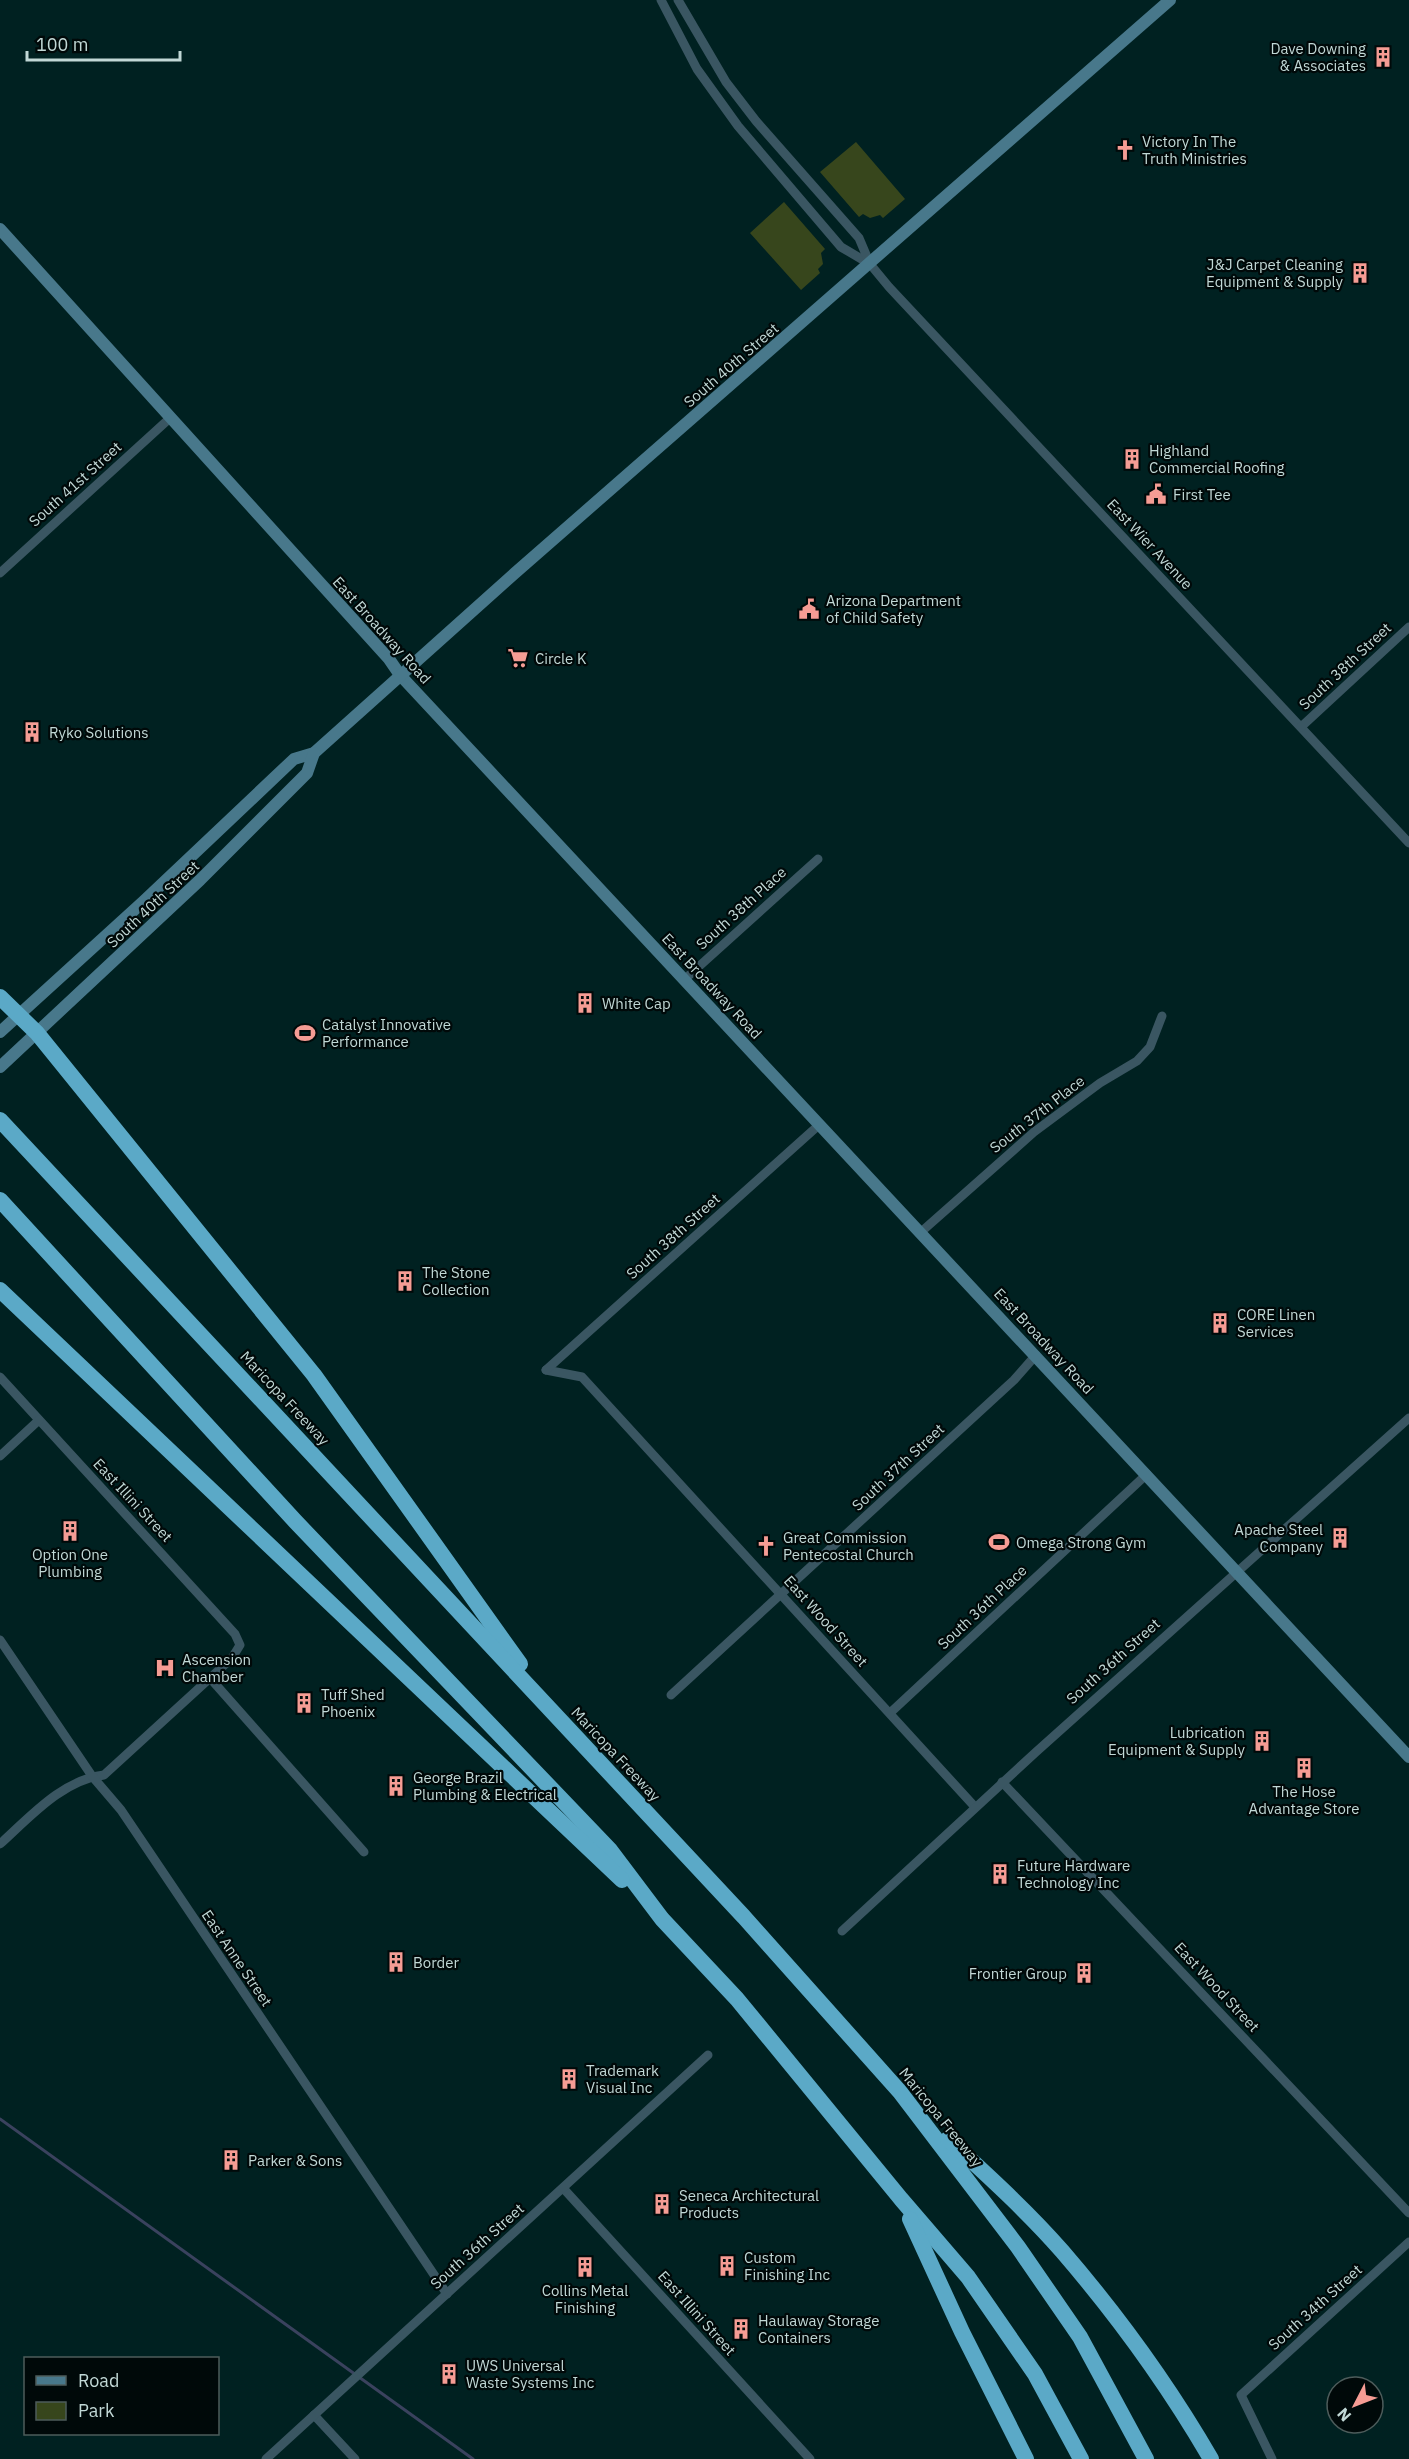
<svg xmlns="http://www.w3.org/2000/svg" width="1409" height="2459" viewBox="0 0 1409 2459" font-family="'IBM Plex Sans',sans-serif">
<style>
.green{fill:#37461c}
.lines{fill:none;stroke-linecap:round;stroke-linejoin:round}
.stream{stroke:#3a425e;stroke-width:3}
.minor{stroke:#3a5662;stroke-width:9}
.secondary{stroke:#48788b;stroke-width:12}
.motorway{stroke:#5ba9c7;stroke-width:16}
.labels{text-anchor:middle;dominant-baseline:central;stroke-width:4.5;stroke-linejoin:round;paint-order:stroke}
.poi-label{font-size:15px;fill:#c1d8d6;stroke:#000909;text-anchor:start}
.street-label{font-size:15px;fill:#c1d8d6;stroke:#000909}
</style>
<rect width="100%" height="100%" fill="#002121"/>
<g class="green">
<polygon points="856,142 905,199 883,218 880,215 870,218 863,214 859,217 820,172"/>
<polygon points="784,202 825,249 821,253 823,264 818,269 820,273 801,290 750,233"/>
</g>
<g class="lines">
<polyline class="stream" points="0,2119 473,2459"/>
<g class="minor">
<polyline points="661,0 697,69 738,126 841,247 870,264"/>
<polyline points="678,0 726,82 756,121 859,238 870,264 889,287 1409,843"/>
<polyline points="0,573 170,418"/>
<polyline points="1301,727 1409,627"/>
<polyline points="685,979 818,859"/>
<polyline points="921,1232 1034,1132 1100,1083 1137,1061 1150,1047 1162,1016"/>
<polyline points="546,1370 582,1377 975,1807"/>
<polyline points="546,1370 820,1124"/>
<path d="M 0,1377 L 235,1634 L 240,1645 L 232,1658 L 104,1775 C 62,1780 30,1817 0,1844"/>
<polyline points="0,1456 39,1420"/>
<polyline points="0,1640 92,1776 121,1810 447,2294"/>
<polyline points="210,1678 364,1852"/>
<polyline points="671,1695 1014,1380 1036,1355"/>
<polyline points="890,1713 1147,1474"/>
<polyline points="1002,1782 1409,2213"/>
<polyline points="842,1931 1036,1752 1409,1418"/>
<polyline points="563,2188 810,2459"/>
<polyline points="314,2415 355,2459"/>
<polyline points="266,2459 708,2055"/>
<polyline points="1272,2459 1241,2395 1409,2242"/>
</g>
<g class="secondary">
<polyline points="0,229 389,659 400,675 1409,1757"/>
<polyline points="0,1032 144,901 294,759 314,753 515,573 1170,0"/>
<polyline points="0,1067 200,880 307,773 314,753"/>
</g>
<g class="motorway">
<polyline points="0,997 37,1033 314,1375 520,1664"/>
<polyline points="0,1120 744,1917 900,2092 1018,2247 1080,2337 1146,2459"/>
<polyline points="0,1200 295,1521 610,1850 662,1919 737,1999 901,2199 968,2277 1035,2374 1081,2459"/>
<polyline points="0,1290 622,1880"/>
<path d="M 948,2139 C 987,2175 1027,2211 1062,2251 C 1118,2316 1168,2385 1211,2459"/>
<polyline points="910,2219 962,2332 1026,2459"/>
</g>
</g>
<defs>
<g id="building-bare" transform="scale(1.62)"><path d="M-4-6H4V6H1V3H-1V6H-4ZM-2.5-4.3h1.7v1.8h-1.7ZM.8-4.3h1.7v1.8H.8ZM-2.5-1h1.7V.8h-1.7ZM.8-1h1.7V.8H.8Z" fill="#f59c94" stroke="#000909" stroke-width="2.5" paint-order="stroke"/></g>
<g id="church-bare" transform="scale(1.62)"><path d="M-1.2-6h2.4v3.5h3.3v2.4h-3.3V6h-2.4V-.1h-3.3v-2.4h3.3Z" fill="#f59c94" stroke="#000909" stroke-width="2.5" paint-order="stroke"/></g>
<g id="civic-bare" transform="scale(1.62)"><path d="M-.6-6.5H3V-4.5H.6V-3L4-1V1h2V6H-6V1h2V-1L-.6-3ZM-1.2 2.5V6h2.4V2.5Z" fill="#f59c94" stroke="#000909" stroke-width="2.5" paint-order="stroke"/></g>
<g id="supermarket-bare" transform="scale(1.62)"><path d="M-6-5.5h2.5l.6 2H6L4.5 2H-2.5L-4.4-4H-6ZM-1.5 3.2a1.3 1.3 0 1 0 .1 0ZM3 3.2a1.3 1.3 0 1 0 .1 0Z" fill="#f59c94" stroke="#000909" stroke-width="2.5" paint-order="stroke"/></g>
<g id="stadium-bare" transform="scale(1.62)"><path d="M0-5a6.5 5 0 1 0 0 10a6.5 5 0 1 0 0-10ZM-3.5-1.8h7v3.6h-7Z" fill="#f59c94" stroke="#000909" stroke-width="2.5" paint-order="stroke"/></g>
<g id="hospital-bare" transform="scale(1.62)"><path d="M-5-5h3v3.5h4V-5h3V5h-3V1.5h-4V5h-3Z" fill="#f59c94" stroke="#000909" stroke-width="2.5" paint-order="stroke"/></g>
</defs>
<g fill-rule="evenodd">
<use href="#building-bare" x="1383" y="57"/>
<use href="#church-bare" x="1125" y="150"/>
<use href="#building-bare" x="1360" y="273"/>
<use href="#building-bare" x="1132" y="459"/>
<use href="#civic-bare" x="1156" y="494"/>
<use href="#civic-bare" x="809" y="609"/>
<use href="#supermarket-bare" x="518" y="658"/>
<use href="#building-bare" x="32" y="732"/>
<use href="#building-bare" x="585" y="1003"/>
<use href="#stadium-bare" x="305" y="1033"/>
<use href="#building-bare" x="405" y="1281"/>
<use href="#building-bare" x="1220" y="1323"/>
<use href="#building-bare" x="70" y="1531"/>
<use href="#building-bare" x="1340" y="1538"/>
<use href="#stadium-bare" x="999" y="1542"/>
<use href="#church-bare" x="766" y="1546"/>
<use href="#hospital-bare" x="165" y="1668"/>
<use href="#building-bare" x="304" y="1703"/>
<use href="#building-bare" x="1262" y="1741"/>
<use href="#building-bare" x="1304" y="1768"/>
<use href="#building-bare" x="396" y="1786"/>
<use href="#building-bare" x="1000" y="1874"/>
<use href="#building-bare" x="396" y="1962"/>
<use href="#building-bare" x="1084" y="1973"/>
<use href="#building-bare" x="569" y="2079"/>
<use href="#building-bare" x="231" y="2160"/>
<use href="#building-bare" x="662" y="2204"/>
<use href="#building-bare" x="727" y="2266"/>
<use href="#building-bare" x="585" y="2267"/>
<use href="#building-bare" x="741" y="2329"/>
<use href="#building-bare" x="449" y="2374"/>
</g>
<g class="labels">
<g class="poi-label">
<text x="1366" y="48" text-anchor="end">Dave Downing<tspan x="1366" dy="17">&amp; Associates</tspan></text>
<text x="1142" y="141">Victory In The<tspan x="1142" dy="17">Truth Ministries</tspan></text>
<text x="1343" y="264" text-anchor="end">J&amp;J Carpet Cleaning<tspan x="1343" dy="17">Equipment &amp; Supply</tspan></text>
<text x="1149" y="450">Highland<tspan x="1149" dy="17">Commercial Roofing</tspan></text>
<text x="1173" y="494">First Tee</text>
<text x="826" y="600">Arizona Department<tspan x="826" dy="17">of Child Safety</tspan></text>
<text x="535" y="658">Circle K</text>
<text x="49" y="732">Ryko Solutions</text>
<text x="602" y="1003">White Cap</text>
<text x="322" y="1024">Catalyst Innovative<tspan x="322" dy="17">Performance</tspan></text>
<text x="422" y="1272">The Stone<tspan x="422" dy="17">Collection</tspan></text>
<text x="1237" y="1314">CORE Linen<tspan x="1237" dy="17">Services</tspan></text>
<text x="1323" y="1529" text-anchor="end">Apache Steel<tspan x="1323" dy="17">Company</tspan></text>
<text x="783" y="1537">Great Commission<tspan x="783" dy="17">Pentecostal Church</tspan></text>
<text x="1016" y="1542">Omega Strong Gym</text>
<text x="70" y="1554" text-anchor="middle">Option One<tspan x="70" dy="17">Plumbing</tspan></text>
<text x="182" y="1659">Ascension<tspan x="182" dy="17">Chamber</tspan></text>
<text x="321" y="1694">Tuff Shed<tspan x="321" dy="17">Phoenix</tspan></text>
<text x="1245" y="1732" text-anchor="end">Lubrication<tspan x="1245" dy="17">Equipment &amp; Supply</tspan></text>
<text x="413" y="1777">George Brazil<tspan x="413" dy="17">Plumbing &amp; Electrical</tspan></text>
<text x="1304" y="1791" text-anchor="middle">The Hose<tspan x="1304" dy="17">Advantage Store</tspan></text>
<text x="1017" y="1865">Future Hardware<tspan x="1017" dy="17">Technology Inc</tspan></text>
<text x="413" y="1962">Border</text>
<text x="1067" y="1973" text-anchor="end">Frontier Group</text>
<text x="586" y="2070">Trademark<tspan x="586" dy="17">Visual Inc</tspan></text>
<text x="248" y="2160">Parker &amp; Sons</text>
<text x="679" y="2195">Seneca Architectural<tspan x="679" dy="17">Products</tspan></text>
<text x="744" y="2257">Custom<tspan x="744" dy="17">Finishing Inc</tspan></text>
<text x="585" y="2290" text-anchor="middle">Collins Metal<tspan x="585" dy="17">Finishing</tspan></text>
<text x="758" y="2320">Haulaway Storage<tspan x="758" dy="17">Containers</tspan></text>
<text x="466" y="2365">UWS Universal<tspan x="466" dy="17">Waste Systems Inc</tspan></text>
</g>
<g class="street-label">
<text transform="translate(731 365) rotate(-41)">South 40th Street</text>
<text transform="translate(75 484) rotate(-42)">South 41st Street</text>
<text transform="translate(1150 544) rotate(47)">East Wier Avenue</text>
<text transform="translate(382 630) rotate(48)">East Broadway Road</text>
<text transform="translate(1345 666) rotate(-43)">South 38th Street</text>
<text transform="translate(153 904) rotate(-43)">South 40th Street</text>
<text transform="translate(741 908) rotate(-42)">South 38th Place</text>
<text transform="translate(712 986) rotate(47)">East Broadway Road</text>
<text transform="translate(1037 1114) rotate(-38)">South 37th Place</text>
<text transform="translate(673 1236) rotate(-42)">South 38th Street</text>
<text transform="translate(1044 1341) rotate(47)">East Broadway Road</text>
<text transform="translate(285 1398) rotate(47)">Maricopa Freeway</text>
<text transform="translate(898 1467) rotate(-43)">South 37th Street</text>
<text transform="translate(133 1500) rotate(47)">East Illini Street</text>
<text transform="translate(982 1607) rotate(-43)">South 36th Place</text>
<text transform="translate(826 1621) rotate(48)">East Wood Street</text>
<text transform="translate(1113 1661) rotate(-42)">South 36th Street</text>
<text transform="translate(616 1754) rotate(47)">Maricopa Freeway</text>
<text transform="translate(237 1958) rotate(56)">East Anne Street</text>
<text transform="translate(1217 1987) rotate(47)">East Wood Street</text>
<text transform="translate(941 2117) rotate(51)">Maricopa Freeway</text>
<text transform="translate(477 2246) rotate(-42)">South 36th Street</text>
<text transform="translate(1315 2307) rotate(-42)">South 34th Street</text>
<text transform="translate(697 2313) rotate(48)">East Illini Street</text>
</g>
</g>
<rect x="24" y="2357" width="195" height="78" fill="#000909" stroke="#4d5c5b" stroke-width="1.5"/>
<rect x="36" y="2376" width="30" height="9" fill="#48788b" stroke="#4d5c5b" stroke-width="1.5"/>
<text x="78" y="2387" font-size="18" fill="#c1d8d6">Road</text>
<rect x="36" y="2402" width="30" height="18" fill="#37461c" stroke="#4d5c5b" stroke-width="1.5"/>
<text x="78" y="2417" font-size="18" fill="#c1d8d6">Park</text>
<g transform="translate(1355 2405) rotate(228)"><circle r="28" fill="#000909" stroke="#4d5c5b" stroke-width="1.5"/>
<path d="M0-4.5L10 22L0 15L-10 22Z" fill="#f59c94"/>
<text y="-9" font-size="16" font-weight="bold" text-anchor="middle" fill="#c1d8d6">N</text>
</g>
<path d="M27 51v9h153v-9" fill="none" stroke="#c1d8d6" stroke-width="3"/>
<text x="36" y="51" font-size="18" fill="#c1d8d6" stroke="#000909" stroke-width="4.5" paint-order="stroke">100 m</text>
</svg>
